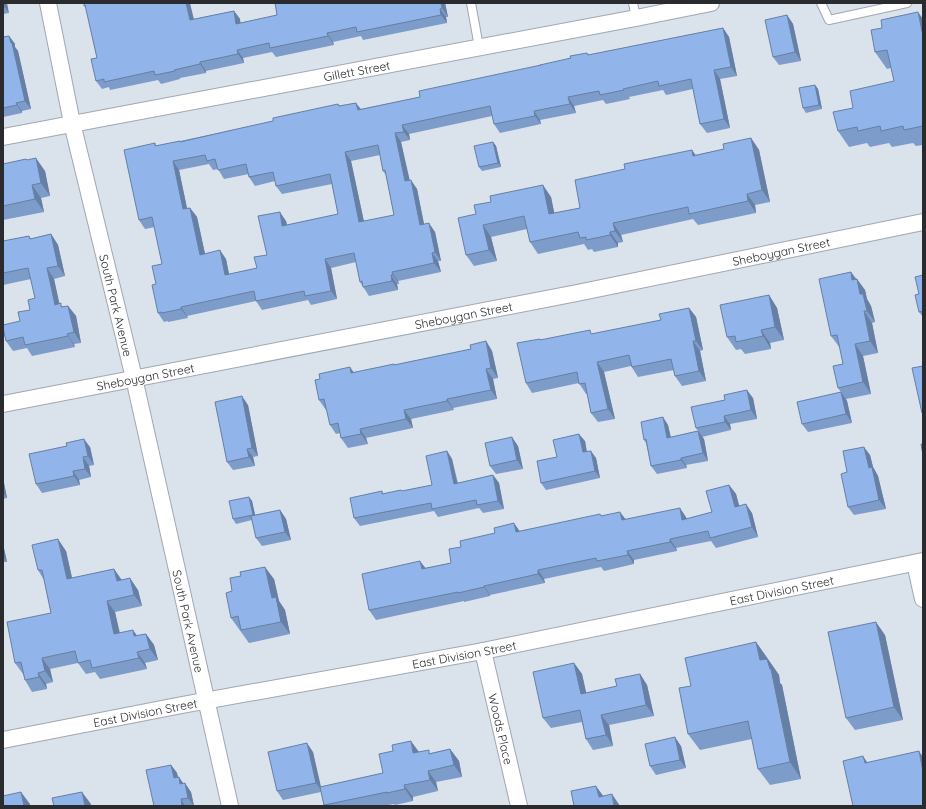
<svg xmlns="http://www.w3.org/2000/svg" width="926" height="809" viewBox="0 0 926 809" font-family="Quicksand,sans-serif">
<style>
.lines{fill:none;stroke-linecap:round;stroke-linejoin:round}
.service-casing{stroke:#a1a7b1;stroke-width:10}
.minor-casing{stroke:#a1a7b1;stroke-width:18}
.service{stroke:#fff;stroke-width:8}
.minor{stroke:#fff;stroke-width:16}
.wall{fill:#7d9cc9;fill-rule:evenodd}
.shaded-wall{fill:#667fa4}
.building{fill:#91b5ea;stroke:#667fa4;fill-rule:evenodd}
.labels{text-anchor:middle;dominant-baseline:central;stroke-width:3.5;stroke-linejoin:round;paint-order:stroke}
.street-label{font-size:12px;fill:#292b2f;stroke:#fff}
</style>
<rect width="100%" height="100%" fill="#dae2ec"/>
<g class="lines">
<g class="service-casing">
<g id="service">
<polyline points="471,3 479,47"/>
<polyline points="633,3 636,18"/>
<polyline points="821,3 829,20 907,3"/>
</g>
</g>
<g class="minor-casing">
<g id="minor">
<path id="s1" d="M 48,3 L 72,123 L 134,378 L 230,806"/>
<path id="s2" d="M 3,137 L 636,18 L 711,3"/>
<path id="s3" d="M 3,404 L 577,293 L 923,222"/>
<polyline points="915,563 923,599"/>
<path id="s4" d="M 483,651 L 519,806"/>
<path id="s5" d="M 3,740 L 182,705 L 483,651 L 923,561"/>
</g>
</g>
<use href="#service" class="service"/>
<use href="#minor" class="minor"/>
</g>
<g class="wall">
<polygon points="3,3 9,13 3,14"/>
<polygon points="84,3 194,19 234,11 240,19 240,23 277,15 275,3 445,3 448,17 446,17 447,23 363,40 361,36 333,42 334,45 276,57 272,52 243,58 244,63 206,71 206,73 180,78 180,79 161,84 158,80 110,90 109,87 102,89 96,81 97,58 86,8 84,6"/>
<polygon points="787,15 793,24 801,61 779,65 773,57"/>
<polygon points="923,19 923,145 916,146 913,143 892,147 889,143 870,147 867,143 849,147 838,131 853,108 894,81 891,68 887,69 875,52"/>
<path d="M 723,28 L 729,37 L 737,76 L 720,79 L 730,128 L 707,133 L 700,124 L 693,89 L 666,95 L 663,90 L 629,97 L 630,99 L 606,104 L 603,100 L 574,106 L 576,113 L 540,120 L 541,124 L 500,133 L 494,124 L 492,116 L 409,134 L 410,140 L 401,142 L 409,180 L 417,189 L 424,224 L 435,232 L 441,261 L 438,261 L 441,272 L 398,281 L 399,284 L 397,284 L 398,290 L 369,296 L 360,282 L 356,262 L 331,268 L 337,299 L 311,305 L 308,300 L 262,310 L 256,301 L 187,316 L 188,318 L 168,322 L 168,321 L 164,322 L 158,313 L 156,284 L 162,264 L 155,227 L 145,229 L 139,220 L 155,143 L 156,146 L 180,141 L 237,129 L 273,121 L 338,104 L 340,106 L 356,103 L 361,109 L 420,97 L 571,58 L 587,53 L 589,55 ZM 380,155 L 383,171 L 386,175 L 394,215 L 364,222 L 351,161 ZM 209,164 L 213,170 L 218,169 L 224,179 L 249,174 L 249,177 L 255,186 L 275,181 L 276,186 L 282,194 L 332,184 L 338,214 L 287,225 L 286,221 L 267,255 L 257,268 L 229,274 L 226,259 L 205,254 L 197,217 L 190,208 L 187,208 L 179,170 Z"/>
<polygon points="9,36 15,44 15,47 18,51 31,109 22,111 22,113 3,117 3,37"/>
<polygon points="815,85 818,89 822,109 806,113 803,108"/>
<polygon points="751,138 759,150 770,202 755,205 756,213 698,225 693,219 621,235 623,242 618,243 618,247 594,252 592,249 588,250 584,244 538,254 530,242 527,229 491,237 497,261 474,266 466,255 476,214 491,202 551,197 554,213 580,208 625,169 692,150 695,155 724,149"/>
<polygon points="493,142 496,146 501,167 482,171 479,167"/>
<polygon points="26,159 27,160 45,171 50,196 41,198 44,212 3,220 3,164"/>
<polygon points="51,234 58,245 65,276 54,279 59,304 63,307 68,306 76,316 81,343 74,344 75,347 32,356 27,348 13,351 6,341 20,321 30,310 35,298 31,279 3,285 3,241 29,236 31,239"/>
<polygon points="851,272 865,290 867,299 871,306 875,322 872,323 878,353 863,356 871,394 846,399 847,401 852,423 808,432 802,424 841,392 838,388 843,364 840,348 831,336"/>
<polygon points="923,275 923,317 919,312 919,294"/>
<polygon points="769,295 777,308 784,340 770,343 771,349 745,354 741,349 736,350 727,337"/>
<polygon points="689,308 696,317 703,350 700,351 706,381 682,386 675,376 674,370 638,377 631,366 604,372 615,419 598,422 591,413 587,394 586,394 579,383 532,393 526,383 541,340 593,334 661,320"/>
<polygon points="486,341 492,351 498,378 493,379 497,399 453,408 454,410 411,419 413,428 366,438 368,444 348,448 341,438 340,433 336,434 330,425 327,410 326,410 319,400 354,373 395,365 471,349"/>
<polygon points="753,398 757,419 730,424 731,430 702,437 704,439 708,461 686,465 687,468 657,474 651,466 646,443 644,440 668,425 671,437 698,431 696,428"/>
<polygon points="248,405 258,456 253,457 255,466 233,470 227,462"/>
<polygon points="585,441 587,452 596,458 600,478 546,490 541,483 557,457"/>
<polygon points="518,446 523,469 496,474 490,466"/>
<polygon points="90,447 94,465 89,466 91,477 79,480 80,485 42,493 36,484"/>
<polygon points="447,451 452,459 458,483 493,475 499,483 504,509 483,513 479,508 438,517 434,511 360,526 354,518 382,491 383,494 402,491 432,485"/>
<polygon points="870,455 873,467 878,476 886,509 854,515 848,507 847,472"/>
<polygon points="3,478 7,498 3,499"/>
<polygon points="729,485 736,494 739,506 752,513 758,537 716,548 711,541 676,548 677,551 634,560 634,564 604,571 601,567 544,579 545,583 490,595 490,596 464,602 464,601 376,620 369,610 425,568 451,563 461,547 520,531 602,516 626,519 686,517 687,519 712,512"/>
<polygon points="249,497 252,501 255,515 280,510 286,519 291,540 262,546 256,538 252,520 236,524 233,519"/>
<polygon points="3,544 7,562 3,562"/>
<polygon points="66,551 72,578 114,569 122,580 138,590 142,606 115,612 120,633 137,636 146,634 154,645 158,660 145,663 147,669 100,679 95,672 86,674 78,663 50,669 53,682 46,684 47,689 32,692 25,680 23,674 15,663 51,613 44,580 38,570"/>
<polygon points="274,579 279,601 285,610 290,634 249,643 231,618 232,591"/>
<polygon points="885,635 903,720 855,730 846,718"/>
<polygon points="756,642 779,675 780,683 782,685 801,779 770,785 758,769 752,739 700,750 688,734 691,686"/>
<polygon points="574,663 582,674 586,693 617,686 640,674 647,685 654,716 609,725 613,746 593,750 586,739 582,722 551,728 543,718"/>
<polygon points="681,746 686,768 656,775 650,766"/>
<polygon points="450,749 459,761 462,777 436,782 438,791 413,797 413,801 395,805 394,804 383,806 324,806 321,792 283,800 277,791 313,752 320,787 383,773 418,752 431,753"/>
<polygon points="171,765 177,773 178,778 179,777 183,784 191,792 194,806 154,806"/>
</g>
<g class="shaded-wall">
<polygon points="3,3 7,3 9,13 3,5"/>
<polygon points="186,3 190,3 196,28 190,20"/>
<polygon points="441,3 445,3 448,17 442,8"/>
<polygon points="440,9 446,17 447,23 441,15"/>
<polygon points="234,11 240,19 242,32 236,24"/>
<polygon points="918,12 923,19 923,36"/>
<polygon points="787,15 793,24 801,61 795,52"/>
<polygon points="723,28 729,37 737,76 731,67"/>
<polygon points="327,33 333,42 334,45 328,36"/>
<polygon points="9,36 15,44 15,47 18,51 31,109 25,101"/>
<polygon points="237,50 243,58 244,63 238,54"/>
<polygon points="200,62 206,71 206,73 200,64"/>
<polygon points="714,70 720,79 730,128 724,119"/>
<polygon points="815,85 818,89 822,109 819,105"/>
<polygon points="568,97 574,106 576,113 570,104"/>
<polygon points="16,103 22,111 22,113 17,105"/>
<polygon points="356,103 362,112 358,110"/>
<polygon points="534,111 540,120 541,124 535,116"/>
<polygon points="402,125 409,134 410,140 404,132"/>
<polygon points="395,133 401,142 412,190 405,181"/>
<polygon points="751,138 759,150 770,202 762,190"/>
<polygon points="493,142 496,146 501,167 498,163"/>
<polygon points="692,150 700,161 693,156"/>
<polygon points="345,152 351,161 366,231 359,222"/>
<polygon points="36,158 45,171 50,196 41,183"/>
<polygon points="173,161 179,170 189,218 183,209"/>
<polygon points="411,180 417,189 426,234 420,225"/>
<polygon points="32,185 41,198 44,212 35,199"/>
<polygon points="543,185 551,197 557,226 549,214"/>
<polygon points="747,194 755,205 756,213 748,201"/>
<polygon points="190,208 197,217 207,263 200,255"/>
<polygon points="280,212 286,221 289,234 282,226"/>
<polygon points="429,223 435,232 441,261 435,252"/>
<polygon points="613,223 621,235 623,242 615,231"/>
<polygon points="483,225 491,237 497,261 489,250"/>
<polygon points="610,232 618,243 618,247 610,235"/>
<polygon points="51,234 58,245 65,276 58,266"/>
<polygon points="220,250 226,259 231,284 225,275"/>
<polygon points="432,253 438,261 441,272 434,263"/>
<polygon points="325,259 331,268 337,299 331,291"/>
<polygon points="47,268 54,279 62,315 55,305"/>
<polygon points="392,272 398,281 399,284 393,275"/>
<polygon points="851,272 857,281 857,279 865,290 867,299 871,306 875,322 867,311 860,294 852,280"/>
<polygon points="391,275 397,284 398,290 392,281"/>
<polygon points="769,295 777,308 784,340 775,327"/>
<polygon points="68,306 76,316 81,343 74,332"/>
<polygon points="181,307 187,316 188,318 181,309"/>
<polygon points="689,308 696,317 703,350 696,341"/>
<polygon points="864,311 872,323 878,353 870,341"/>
<polygon points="761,330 770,343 771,349 763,336"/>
<polygon points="67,334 74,344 75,347 68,336"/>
<polygon points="486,341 492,351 498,378 491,368"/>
<polygon points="693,341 700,351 706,381 699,371"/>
<polygon points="855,344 863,356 871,394 863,382"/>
<polygon points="597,362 604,372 615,419 608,409"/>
<polygon points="350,367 357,377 351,373"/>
<polygon points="486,369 493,379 497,399 491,390"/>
<polygon points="747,390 753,398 757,419 751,410"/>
<polygon points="841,392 847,401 852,423 846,414"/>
<polygon points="242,396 248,405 258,456 252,448"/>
<polygon points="447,399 453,408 454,410 447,401"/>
<polygon points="404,410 411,419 413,428 406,419"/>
<polygon points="724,416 730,424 731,430 725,422"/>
<polygon points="663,417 668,425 672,445 667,438"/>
<polygon points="360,429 366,438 368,444 361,434"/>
<polygon points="698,431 704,439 708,461 703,453"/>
<polygon points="579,434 585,441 588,460 583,452"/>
<polygon points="512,437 518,446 523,469 517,460"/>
<polygon points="84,439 90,447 94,465 88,456"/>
<polygon points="864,447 870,455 873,467 878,476 886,509 879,500 869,468"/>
<polygon points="247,449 253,457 255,466 249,457"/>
<polygon points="447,451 452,459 459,492 454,484"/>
<polygon points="591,451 596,458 600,478 595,471"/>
<polygon points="83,457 89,466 91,477 85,469"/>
<polygon points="681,458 686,465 687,468 681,460"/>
<polygon points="73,471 79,480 80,485 74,476"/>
<polygon points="493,475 499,483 504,509 498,501"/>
<polygon points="3,478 7,498 3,492"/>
<polygon points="729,485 736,494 742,516 735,507"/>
<polygon points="249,497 252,501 256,519 253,515"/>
<polygon points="746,504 752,513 758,537 752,527"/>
<polygon points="680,508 686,517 689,529 682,520"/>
<polygon points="280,510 286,519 291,540 285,532"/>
<polygon points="620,512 627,521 622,520"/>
<polygon points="514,523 521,533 516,532"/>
<polygon points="58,539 66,551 75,591 67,579"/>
<polygon points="670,539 676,548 677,551 670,542"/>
<polygon points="3,544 7,562 3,556"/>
<polygon points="627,551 634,560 634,564 628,555"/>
<polygon points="420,561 427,570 422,569"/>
<polygon points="265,567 274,579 279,601 285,610 290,634 281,622 272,598"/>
<polygon points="114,569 122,581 117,581"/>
<polygon points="538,570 544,579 545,583 538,574"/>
<polygon points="130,578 138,590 142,606 134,595"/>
<polygon points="484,586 490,595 490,596 484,587"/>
<polygon points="107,601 115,612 122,645 114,634"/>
<polygon points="876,622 885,635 903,720 894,707"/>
<polygon points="133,630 141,641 134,636"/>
<polygon points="146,634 154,645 158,660 150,649"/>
<polygon points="756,642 779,675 780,683 782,685 801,779 790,762 760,660"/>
<polygon points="137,652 145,663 147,669 139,658"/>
<polygon points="42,658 50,669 53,682 45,671"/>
<polygon points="574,663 582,674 589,705 581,694"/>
<polygon points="38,673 46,684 47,689 39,677"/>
<polygon points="640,674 647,685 654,716 646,705"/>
<polygon points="601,715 609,725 613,746 606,735"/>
<polygon points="675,737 681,746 686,768 680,760"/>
<polygon points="411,741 419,752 413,753"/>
<polygon points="307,743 313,752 322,791 316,783"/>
<polygon points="450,749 459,761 462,777 454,765"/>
<polygon points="919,751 923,757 923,771"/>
<polygon points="863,756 869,765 865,763"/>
<polygon points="171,765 177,773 180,787 174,778"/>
<polygon points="428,771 436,782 438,791 430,780"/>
<polygon points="179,777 185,786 180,784"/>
<polygon points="185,783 191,792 194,806 188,798"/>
<polygon points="404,785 413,797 413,801 405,789"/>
<polygon points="596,786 604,797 599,797"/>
<polygon points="21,792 30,804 30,806 24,806"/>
<polygon points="82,792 91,804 91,806 85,806"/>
<polygon points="612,794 620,806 614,806"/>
<polygon points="181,799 185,806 182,806"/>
</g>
<g class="building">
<polygon points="84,3 186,3 190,20 234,11 236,24 277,15 275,3 441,3 442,8 440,9 441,15 357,32 356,27 327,33 328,36 270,48 269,43 237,50 238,54 200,62 200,64 174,70 175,71 155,75 154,71 104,82 104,79 96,81 91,59 97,58 85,5 84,6"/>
<polygon points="918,12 923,36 923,126 904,130 903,126 881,131 880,126 858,131 857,127 838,131 833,112 853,108 850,91 894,81 887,50 875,52 871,30 882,28 881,20"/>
<polygon points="787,15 795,52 773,57 765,20"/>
<path d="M 723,28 L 731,67 L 714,70 L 724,119 L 700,124 L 691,79 L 659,86 L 658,81 L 623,89 L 624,90 L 600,95 L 599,91 L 568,97 L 570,104 L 534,111 L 535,116 L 494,124 L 490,106 L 402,125 L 404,132 L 395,133 L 405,181 L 411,180 L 420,225 L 429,223 L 435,252 L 432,253 L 434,263 L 392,272 L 393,275 L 391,275 L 392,281 L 363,287 L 362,281 L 360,282 L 354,253 L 325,259 L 331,291 L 305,296 L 304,291 L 256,301 L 254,291 L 181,307 L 181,309 L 162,313 L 162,312 L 158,313 L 152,285 L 156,284 L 152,266 L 162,264 L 152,217 L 139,220 L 124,150 L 155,143 L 155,146 L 180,141 L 180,142 L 237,129 L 273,121 L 273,118 L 338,104 L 339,106 L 356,103 L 358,110 L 420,97 L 419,91 L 541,65 L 540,65 L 571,58 L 570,56 L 587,53 L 588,55 ZM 378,145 L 383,171 L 385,170 L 394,215 L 359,222 L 345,152 ZM 205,155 L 207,161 L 215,159 L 218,170 L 246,164 L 249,177 L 273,172 L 276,186 L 330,174 L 338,214 L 282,226 L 280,212 L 258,216 L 267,255 L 254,257 L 257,268 L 225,275 L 220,250 L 200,255 L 190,208 L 183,209 L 173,161 Z"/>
<polygon points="9,36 11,43 12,43 25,101 16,103 17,105 3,108 3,37"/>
<polygon points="815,85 819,105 803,108 799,88"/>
<polygon points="751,138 762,190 747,194 748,201 689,214 688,207 613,223 615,231 610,232 610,235 586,240 586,237 580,238 578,232 530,242 524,216 483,225 489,250 466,255 458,218 476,214 474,205 491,202 490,196 543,185 549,214 580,208 575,180 625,169 624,164 692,150 693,156 724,149 723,144"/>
<polygon points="493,142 498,163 479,167 474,146"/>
<polygon points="36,158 41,183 32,185 35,199 3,206 3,164 26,159 27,160"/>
<polygon points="51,234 58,266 47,268 55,305 61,303 61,307 68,306 74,332 67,334 68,336 25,345 23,337 6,341 3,328 3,325 20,321 18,312 30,310 28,300 35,298 28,268 3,273 3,241 29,236 30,239"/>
<polygon points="851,272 852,280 857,279 860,294 863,294 867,311 864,311 870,341 855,344 863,382 838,388 833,366 843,364 837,335 831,336 819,279"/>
<polygon points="923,275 923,311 919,312 915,295 919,294 915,277"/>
<polygon points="769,295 775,327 761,330 763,336 736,342 735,336 727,337 720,305"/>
<polygon points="689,308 696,341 693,341 699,371 675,376 671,359 632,367 629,355 597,362 608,409 591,413 585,383 579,384 577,372 526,383 517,343 540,339 540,340 590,330 591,334 661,320 659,314"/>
<polygon points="486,341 491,368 486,369 491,390 447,399 447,401 404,410 406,419 360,429 361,434 341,438 338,423 330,425 324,399 319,400 315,380 320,379 319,374 350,367 351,373 394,364 394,365 471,349 470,345"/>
<polygon points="923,366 923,413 922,413 912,368"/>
<polygon points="747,390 751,410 724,416 725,422 696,428 691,407 725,400 724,395"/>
<polygon points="841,392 846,414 802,424 797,402"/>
<polygon points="242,396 252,448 247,449 249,457 227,462 215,402"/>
<polygon points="663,417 667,438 698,431 703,453 681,458 681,460 651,466 646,439 644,440 641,422"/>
<polygon points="579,434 583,452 591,451 595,471 541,483 537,461 557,457 553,440"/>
<polygon points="512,437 517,460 490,466 485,443"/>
<polygon points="84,439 88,456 83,457 85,469 73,471 74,476 36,484 29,454 67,446 66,443"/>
<polygon points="921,444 923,444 923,455"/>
<polygon points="864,447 869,468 872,467 879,500 848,507 841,474 847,472 843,451"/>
<polygon points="447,451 454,484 493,475 498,501 477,505 476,500 432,509 431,503 354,518 350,498 382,491 382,494 401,490 402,491 432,485 426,456"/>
<polygon points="729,485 735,507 746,504 752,527 710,538 708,531 670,539 670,542 627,551 628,555 597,561 596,558 538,570 538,574 484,586 484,587 458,593 458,592 369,610 362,574 420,561 422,569 451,563 449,549 461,547 460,541 495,533 494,528 514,523 516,532 600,514 601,516 620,512 622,520 680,508 682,520 712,512 706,491"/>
<polygon points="249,497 253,515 233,519 229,501"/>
<polygon points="280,510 285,532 256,538 251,516"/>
<polygon points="58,539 67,579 114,569 117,581 130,578 134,595 107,601 114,634 133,630 134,636 146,634 150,649 137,652 139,658 92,668 90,660 78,663 75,651 42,658 45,671 38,673 39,677 25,680 21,662 15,663 7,622 51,613 42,570 38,570 32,545"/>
<polygon points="265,567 272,598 276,597 281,622 241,630 238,616 231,618 226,593 232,591 230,578 241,576 240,572"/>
<polygon points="876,622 894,707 846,718 828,632"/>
<polygon points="756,642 760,660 767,659 770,669 771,669 790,762 758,769 748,721 688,734 679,688 691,686 685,658"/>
<polygon points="574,663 581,694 617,686 615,679 640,674 646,705 601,715 606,735 586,739 580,710 543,718 533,672"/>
<polygon points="675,737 680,760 650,766 645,744"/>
<polygon points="411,741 413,753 429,750 429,754 450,749 454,765 428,771 430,780 404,785 405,789 387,793 387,792 324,805 320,787 383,773 379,754 393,751 392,745"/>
<polygon points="307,743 316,783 277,791 268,752"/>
<polygon points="919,751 923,771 923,806 853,806 843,761 863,756 865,763"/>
<polygon points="171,765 174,778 179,777 180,784 185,783 188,798 181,799 182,806 154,806 146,770"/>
<polygon points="596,786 599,797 612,794 614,806 574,806 571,791"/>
<polygon points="21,792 24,806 3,806 3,796"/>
<polygon points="82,792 85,806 54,806 52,798"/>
</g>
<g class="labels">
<g class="street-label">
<text stroke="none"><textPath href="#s2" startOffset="360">Gillett Street</textPath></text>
<text stroke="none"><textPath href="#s3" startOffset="793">Sheboygan Street</textPath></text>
<text stroke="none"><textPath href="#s1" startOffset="310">South Park Avenue</textPath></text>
<text stroke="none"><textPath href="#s3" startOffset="469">Sheboygan Street</textPath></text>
<text stroke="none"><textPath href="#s3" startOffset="145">Sheboygan Street</textPath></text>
<text stroke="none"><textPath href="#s5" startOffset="793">East Division Street</textPath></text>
<text stroke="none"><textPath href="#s1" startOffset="634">South Park Avenue</textPath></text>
<text stroke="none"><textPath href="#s5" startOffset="469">East Division Street</textPath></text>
<text stroke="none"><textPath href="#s5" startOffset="145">East Division Street</textPath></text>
<text stroke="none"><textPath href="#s4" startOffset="80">Woods Place</textPath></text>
</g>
</g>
<rect width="926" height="809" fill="none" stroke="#292b2f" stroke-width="8"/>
</svg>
